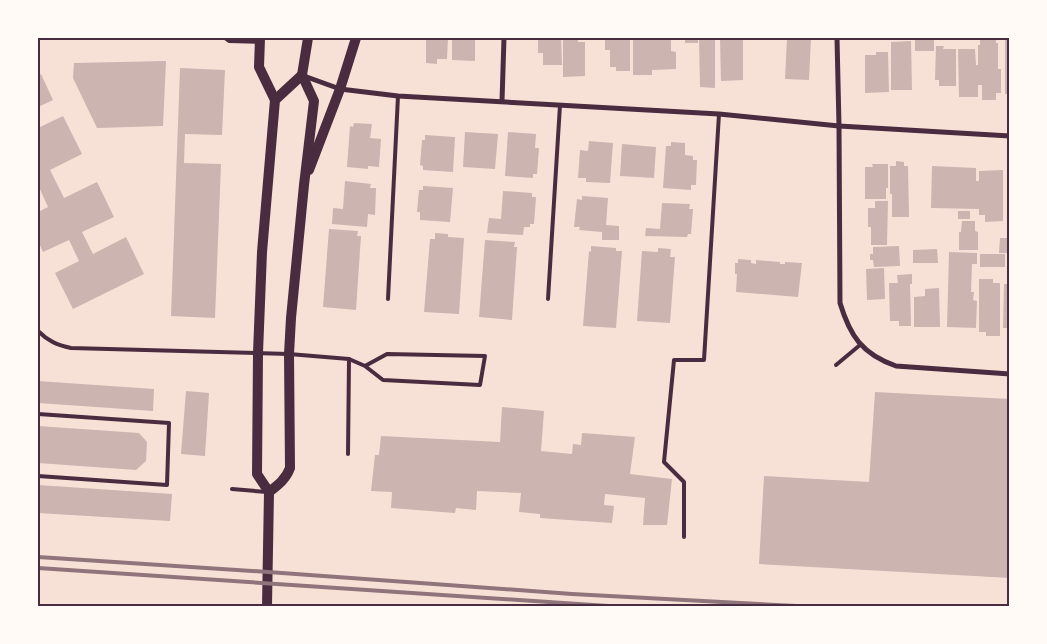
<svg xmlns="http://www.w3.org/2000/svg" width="1047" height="644" viewBox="0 0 1047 644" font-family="'DejaVu Sans',sans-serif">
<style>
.building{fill:#ccb4b1}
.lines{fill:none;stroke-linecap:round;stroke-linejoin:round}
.service{stroke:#4a2c40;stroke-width:4}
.minor{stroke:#4a2c40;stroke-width:5}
.secondary{stroke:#4a2c40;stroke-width:10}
.rail{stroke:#8f747c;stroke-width:4}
.neatline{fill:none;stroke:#4a2c40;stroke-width:2}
</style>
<rect width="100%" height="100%" fill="#f7e1d7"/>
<g class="building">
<polygon points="426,38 448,38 447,59 437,59 437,64 426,63"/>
<polygon points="452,38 475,38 475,61 452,60"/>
<polygon points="538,38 561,38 562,65 543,65 543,53 538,53"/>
<polygon points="563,38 578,38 578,42 585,42 585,76 563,77"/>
<polygon points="605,38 630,38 630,71 616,71 616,67 610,67 610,50 605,50"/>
<polygon points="633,38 671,38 671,51 676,52 676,69 652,70 652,75 633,75"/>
<rect x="685" y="38" width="13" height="5"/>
<polygon points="699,38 715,38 715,88 700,87"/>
<polygon points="720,38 743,38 743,80 721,81"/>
<polygon points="787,38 811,38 809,80 785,79"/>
<rect x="915" y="38" width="19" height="13"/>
<polygon points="980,39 996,39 996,43 998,43 998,69 1001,69 1001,93 996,93 996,100 982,100 982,85 978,85 978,97 959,97 958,49 975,49 976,65 978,65 978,45 980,45"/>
<rect x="1005" y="39" width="5" height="55"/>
<polygon points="911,41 912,90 891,90 891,42"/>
<polygon points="936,46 944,46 943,49 956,49 956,86 939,86 939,80 935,80"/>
<polygon points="876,52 888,52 889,92 865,93 865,55 876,55"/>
<polygon points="166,61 163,126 97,128 73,78 74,63"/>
<polygon points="180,68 225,70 222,135 185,134 184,163 221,164 215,318 171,316"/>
<polygon points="41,74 53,100 38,107 38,76"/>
<polygon points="63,116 82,154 50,170 64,198 97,182 114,217 82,232 93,254 126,237 144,274 73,309 55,273 79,261 69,240 43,252 38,241 38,212 48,207 38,185 38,128"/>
<polygon points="354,123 372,124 370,138 381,139 379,167 368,166 368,169 347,167 350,126 353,127"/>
<polygon points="465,132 498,134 495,169 463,167"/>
<polygon points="508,132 536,134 535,148 539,148 537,174 533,174 533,178 505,176"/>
<polygon points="425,135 455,137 453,172 423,170 423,166 420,165 422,140 425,140"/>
<polygon points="589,141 613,143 610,183 586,182 586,178 578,178 580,150 588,151"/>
<polygon points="671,142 685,143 685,155 693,156 693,160 697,160 696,185 691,185 691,190 663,188 666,146 671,146"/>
<polygon points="622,144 656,147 654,178 620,176"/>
<polygon points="896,161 904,162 904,166 908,166 909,217 892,217 892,194 890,194 890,166 896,166"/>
<polygon points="872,164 888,164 888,188 886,188 886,199 865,199 865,167 873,167"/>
<polygon points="932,166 976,168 976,181 979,181 979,171 1003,170 1003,221 985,222 985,215 979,215 979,209 931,208"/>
<polygon points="345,181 371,184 370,188 376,188 375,215 368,214 367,227 332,224 333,208 343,209"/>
<polygon points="423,186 453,188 450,222 420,220 420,212 417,212 419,190 423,190"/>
<polygon points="503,191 532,193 532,197 536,197 534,224 530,224 530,227 524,227 523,235 487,233 489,218 501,219"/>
<polygon points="582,196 608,198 606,225 619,226 619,240 602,240 602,232 579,230 580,227 574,227 577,199 582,200"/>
<polygon points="875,201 888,201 887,245 871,245 871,227 868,227 868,208 875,208"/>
<polygon points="662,203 690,204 689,209 693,209 691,234 688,234 687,237 645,236 646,228 660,229"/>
<rect x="958" y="211" width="12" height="8"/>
<polygon points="962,221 975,221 975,231 978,232 978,250 959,250 959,232 961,232"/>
<polygon points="329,229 358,231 357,236 361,236 356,310 323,307"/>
<polygon points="435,233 448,234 448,237 464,238 459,314 424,312 430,239 435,239"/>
<polygon points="1000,238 1008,238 1008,253 999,253"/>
<polygon points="485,240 515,242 514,247 517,247 512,320 479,317"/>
<polygon points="591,246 616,248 616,251 622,251 616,328 583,326 589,251 591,252"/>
<polygon points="899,246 900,266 874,267 873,260 870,260 870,254 873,254 873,247"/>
<polygon points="658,248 671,249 670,257 675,257 670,323 637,321 642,251 658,252"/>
<polygon points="937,249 938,263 913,263 913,250"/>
<polygon points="949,252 977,253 977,264 972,264 971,292 974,292 973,300 977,301 976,328 947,327"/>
<rect x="980" y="254" width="25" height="13"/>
<polygon points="738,259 751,260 751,263 756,264 756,260 780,262 780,264 785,264 785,262 802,263 798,297 736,292 737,274 735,274 735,263 738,263"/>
<polygon points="884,268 885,299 867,300 866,269"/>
<polygon points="912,274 912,284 910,284 911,326 899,326 899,321 890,321 889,283 898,283 897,275"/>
<polygon points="979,279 993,279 993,283 1000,283 1000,336 986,336 986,332 979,332"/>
<polygon points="1004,284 1010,284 1010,328 1003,328"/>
<polygon points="939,288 940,327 914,327 914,297 925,296 925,289"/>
<polygon points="38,381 154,389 153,411 38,403"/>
<polygon points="186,391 209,393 205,456 181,454"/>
<polygon points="875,392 1010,399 1010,578 759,564 764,476 869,482"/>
<polygon points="502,407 544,411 541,451 572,454 573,444 581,445 582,433 635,437 630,474 672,479 667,525 643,525 645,498 605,494 604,505 614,506 612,523 540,518 540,514 519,512 521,493 477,491 476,510 456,508 455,513 391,508 392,492 371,491 375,455 379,455 381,436 500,442"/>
<polygon points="38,426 139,433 147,442 146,461 136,470 38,463"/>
<polygon points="38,485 172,494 170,521 38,513"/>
</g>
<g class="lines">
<g class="service">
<polyline points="225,38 229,41 260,42"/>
<polyline points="388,299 398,96"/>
<polyline points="548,299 560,105"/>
<path d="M 38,331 C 48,341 57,345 71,348 L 289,354 L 349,359 L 348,454"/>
<polyline points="349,359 365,366 383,380 480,385 485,356 387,354 365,366"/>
<polyline points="836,365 860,345"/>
<polyline points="38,414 169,423 167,485 38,476"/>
<polyline points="232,489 267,492"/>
<polyline points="684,537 684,482 664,462 674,360 704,360 719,114"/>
</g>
<g class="minor">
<path d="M 837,38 L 839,126 L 840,303 C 850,336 862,354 896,366 L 1010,374"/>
<polyline points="304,76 340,89 398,96 719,114 839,126 1010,136"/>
<polyline points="502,101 504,38"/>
</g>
<g class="secondary">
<polyline points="260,38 259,67 275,100"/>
<polyline points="309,170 340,89 356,38"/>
<path d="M 269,492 C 278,485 286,479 290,468 L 289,354 L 291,318 L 304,185 L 314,101 L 302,75 L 308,38"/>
<polyline points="267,606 269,492 257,474 258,353 262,252 275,100 302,75"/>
</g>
<g class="rail">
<polyline points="38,557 268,572 572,594 796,606"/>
<polyline points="38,568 608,606"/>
</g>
</g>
<rect width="1047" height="644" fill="none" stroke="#fffaf5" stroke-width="78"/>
<rect x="39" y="39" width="969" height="566" class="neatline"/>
</svg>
